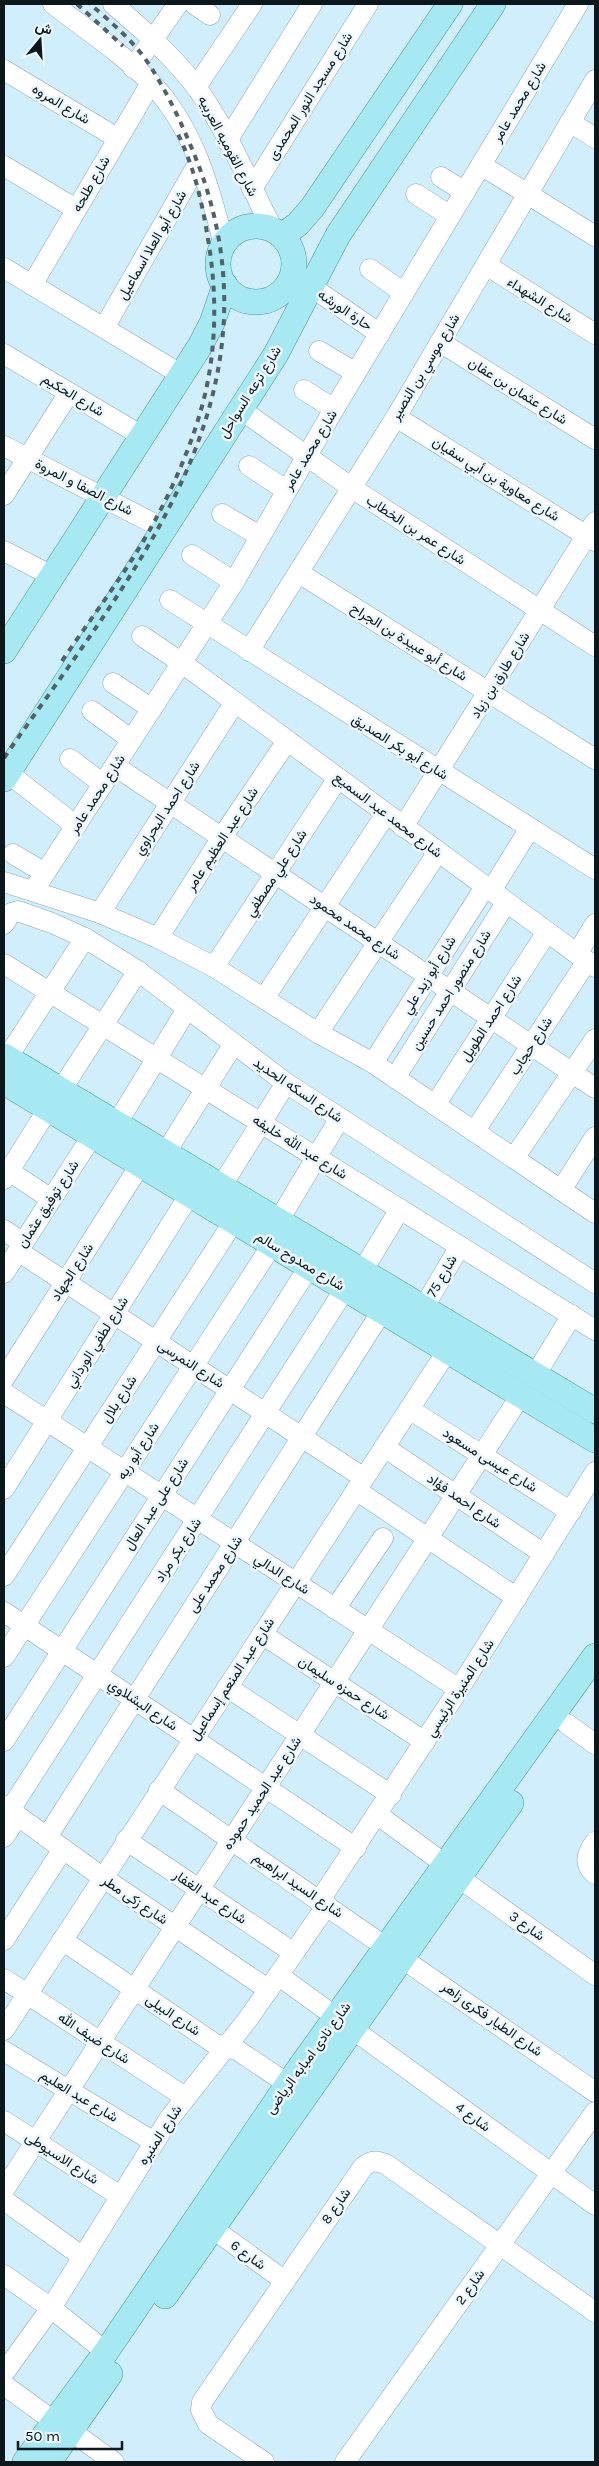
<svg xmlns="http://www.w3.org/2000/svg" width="599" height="2466" viewBox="0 0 599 2466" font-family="Karla,Vazirmatn,sans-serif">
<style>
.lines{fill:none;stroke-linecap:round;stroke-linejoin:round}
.minor-casing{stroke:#8ca8b4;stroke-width:21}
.major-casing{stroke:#4996a2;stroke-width:26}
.minor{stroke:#fff;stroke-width:20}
.major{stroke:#a6e9f2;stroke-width:25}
.rail{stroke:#506169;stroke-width:4;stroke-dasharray:6 6;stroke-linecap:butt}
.labels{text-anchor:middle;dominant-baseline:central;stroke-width:5;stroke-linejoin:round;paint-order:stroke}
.street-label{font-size:14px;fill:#0c171b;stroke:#ecf8fd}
</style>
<rect width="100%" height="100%" fill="#d0eefb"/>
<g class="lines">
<g class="minor-casing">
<g id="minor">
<path d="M 53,4 C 85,29 122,53 151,83 C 193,126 210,188 224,245"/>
<path d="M 113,4 C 143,30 173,56 197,88 C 228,132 249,183 273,230"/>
<polyline points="194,4 210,15"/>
<polyline points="133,68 178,4"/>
<polyline points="4,70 117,138"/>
<polyline points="196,87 252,4"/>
<polyline points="570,122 595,138"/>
<polyline points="227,141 312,4"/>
<polyline points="481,165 595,236"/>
<polyline points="4,166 76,209"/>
<polyline points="441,177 465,192"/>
<polyline points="252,189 368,4"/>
<polyline points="416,194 450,216"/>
<polyline points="486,265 595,334"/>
<polyline points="4,268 182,375"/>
<polyline points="370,269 404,293"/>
<polyline points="32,285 151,83"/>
<polyline points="310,286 380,334"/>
<polyline points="104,328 199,162"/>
<polyline points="440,342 595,439"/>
<polyline points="319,351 356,373"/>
<polyline points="4,354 142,436"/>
<polyline points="304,390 334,409"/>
<polyline points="240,409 352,488 595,646"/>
<polyline points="396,417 595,541"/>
<polyline points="4,446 164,529"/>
<polyline points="249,466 286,490"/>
<polyline points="4,495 69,393"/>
<polyline points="222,514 260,536"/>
<polyline points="4,551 52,576"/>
<polyline points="192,555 234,582"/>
<polyline points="299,573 595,759"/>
<polyline points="170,600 595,869"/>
<polyline points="142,636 182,663 595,967"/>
<polyline points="249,651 396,417 595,80"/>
<polyline points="113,683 152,709"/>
<polyline points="92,711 132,740"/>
<polyline points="70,759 103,784"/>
<polyline points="115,766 595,1088"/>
<polyline points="8,773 76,826"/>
<polyline points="403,827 595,522"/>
<polyline points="13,854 45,873"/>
<polyline points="4,882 100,913 158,938 214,967 318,1033 373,1063 595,1213"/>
<polyline points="34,890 234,582 334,409 578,4"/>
<polyline points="491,891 530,828"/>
<polyline points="100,913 235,702"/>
<polyline points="4,924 11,913 18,911 52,923 85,938 138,971 286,1083 595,1283"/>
<polyline points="158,938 222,837 287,741"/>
<polyline points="577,954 595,924"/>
<polyline points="4,964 595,1330"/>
<polyline points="214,967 338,778"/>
<polyline points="265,997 386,814"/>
<polyline points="318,1033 438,852"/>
<polyline points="7,1058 85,938"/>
<polyline points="373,1063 485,887"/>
<polyline points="395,1078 506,903"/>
<polyline points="61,1090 138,971"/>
<polyline points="435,1105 547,932"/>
<polyline points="117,1123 187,1009"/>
<polyline points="474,1132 587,961"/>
<polyline points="166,1152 233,1045"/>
<polyline points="514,1158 595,1039"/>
<polyline points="9,1171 51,1199"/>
<polyline points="4,1179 48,1109"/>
<polyline points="561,1190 595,1137"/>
<polyline points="214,1198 286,1083"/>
<polyline points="279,1220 340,1118"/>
<polyline points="4,1230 23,1243"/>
<polyline points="18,1251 364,1478"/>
<polyline points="363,1270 400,1209"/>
<polyline points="4,1273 92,1136"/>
<polyline points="424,1307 460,1246"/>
<polyline points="536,1374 572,1315"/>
<polyline points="4,1379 140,1165"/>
<polyline points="4,1393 459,1689"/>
<polyline points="409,1409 571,1512"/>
<polyline points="384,1447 544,1554"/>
<polyline points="4,1489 190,1194"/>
<polyline points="356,1490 517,1598"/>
<polyline points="4,1576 234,1221"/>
<polyline points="335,1609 383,1538"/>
<polyline points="4,1612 356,1848"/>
<polyline points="262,1634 425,1742"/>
<polyline points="4,1657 272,1245"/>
<polyline points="227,1687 391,1795"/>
<polyline points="567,1724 595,1744"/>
<polyline points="4,1741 309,1267"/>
<polyline points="159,1790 595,2092"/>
<polyline points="4,1806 102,1877 269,1990"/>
<polyline points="10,1810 345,1289"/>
<polyline points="378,1815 446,1865"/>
<polyline points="4,1837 18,1816"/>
<polyline points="47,1837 382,1311"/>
<polyline points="126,1840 294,1953"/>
<path d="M 595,1842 C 587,1853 583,1864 595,1874"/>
<polyline points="458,1877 595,1975"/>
<polyline points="320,1900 459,1689 595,1472"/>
<polyline points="4,1940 63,1849"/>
<polyline points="62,1940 215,2044 237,2050 288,2084"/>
<polyline points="278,1975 595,2205"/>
<polyline points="4,1979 185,2097"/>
<polyline points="4,2030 455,1339"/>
<polyline points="4,2051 154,2142"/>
<polyline points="4,2121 120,2196"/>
<polyline points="4,2190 521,1395"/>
<polyline points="4,2200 83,2257"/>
<polyline points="212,2228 285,2281"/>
<polyline points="4,2275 51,2308 106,2352"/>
<polyline points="4,2373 51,2308 169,2119 248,2019 327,1905"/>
<polyline points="4,2385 55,2422"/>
<polyline points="71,2431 114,2462"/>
<path d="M 264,2462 L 208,2424 L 201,2410 L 202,2402 L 363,2167 C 372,2160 377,2160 387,2165 L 595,2312"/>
<polyline points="345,2462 595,2112"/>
</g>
</g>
<g class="major-casing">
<g id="major">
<circle cx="256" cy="264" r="38"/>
<polyline points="282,236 298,224 312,208 450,4"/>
<polyline points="4,651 200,346 212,323 225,285"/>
<polyline points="4,779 276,354 338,235 493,4"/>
<polyline points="4,1056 595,1411"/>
<polyline points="4,1082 595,1440"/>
<polyline points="165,2296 511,1803"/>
<polyline points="25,2462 106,2352 288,2084 595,1656"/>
<polyline points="49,2462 110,2374"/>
</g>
</g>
<use href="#minor" class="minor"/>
<use href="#major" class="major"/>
<g class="rail">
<polyline points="77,4 123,46"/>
<path d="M 62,661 C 85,627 109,595 131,561 C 164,510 197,440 208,380 C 216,338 216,294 210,252 C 204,211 196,170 177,132"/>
<path d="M 4,758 C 129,577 285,404 200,169 C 187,135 171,99 152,69 C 137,44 111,22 90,4"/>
</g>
</g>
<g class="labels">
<g class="street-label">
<text transform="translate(310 96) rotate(-58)">شارع مسجد النور المحمدى</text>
<text transform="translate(519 102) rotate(-59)">شارع محمد عامر</text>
<text transform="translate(61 104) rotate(31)">شارع المروه</text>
<text transform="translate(228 146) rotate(62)">شارع القوميه العربيه</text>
<text transform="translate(91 184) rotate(-60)">شارع طلحه</text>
<text transform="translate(152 245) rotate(-60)">شارع أبو العلا اسماعيل</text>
<text transform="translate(540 300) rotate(32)">شارع الشهداء</text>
<text transform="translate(345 310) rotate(34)">حارة الورشه</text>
<text transform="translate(425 367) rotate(-59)">شارع موسي بن النصير</text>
<text transform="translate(518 391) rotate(32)">شارع عثمان بن عفان</text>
<text transform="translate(250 392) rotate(-58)">شارع ترعه السواحل</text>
<text transform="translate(73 395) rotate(31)">شارع الحكيم</text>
<text transform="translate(310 450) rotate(-59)">شارع محمد عامر</text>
<text transform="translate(496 479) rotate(32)">شارع معاوية بن أبي سفيان</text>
<text transform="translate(84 487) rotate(27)">شارع الصفا و المروة</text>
<text transform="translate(416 530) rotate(33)">شارع عمر بن الخطاب</text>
<text transform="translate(409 642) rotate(32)">شارع أبو عبيدة بن الجراح</text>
<text transform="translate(500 675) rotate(-58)">شارع طارق بن زياد</text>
<text transform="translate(400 747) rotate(32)">شارع أبو بكر الصديق</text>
<text transform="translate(97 794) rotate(-57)">شارع محمد عامر</text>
<text transform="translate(167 808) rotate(-57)">شارع احمد البحراوي</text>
<text transform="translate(388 815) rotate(37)">شارع محمد عبد السميع</text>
<text transform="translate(222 839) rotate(-57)">شارع عبد العظيم عامر</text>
<text transform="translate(276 873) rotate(-57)">شارع علي مصطفي</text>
<text transform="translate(355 927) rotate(34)">شارع محمد محمود</text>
<text transform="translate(429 975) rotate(-58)">شارع أبو زيد علي</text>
<text transform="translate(451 990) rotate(-58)">شارع منصور احمد حسين</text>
<text transform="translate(491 1018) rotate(-57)">شارع احمد الطويل</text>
<text transform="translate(531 1046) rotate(-57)">شارع حجاب</text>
<text transform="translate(298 1090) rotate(34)">شارع السكه الحديد</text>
<text transform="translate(300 1147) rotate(32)">شارع عبد الله خليفه</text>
<text transform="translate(48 1204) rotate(-57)">شارع توفيق عثمان</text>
<text transform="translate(300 1261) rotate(31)">شارع ممدوح سالم</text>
<text transform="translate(72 1272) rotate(-57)">شارع الجهاد</text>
<text transform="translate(442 1276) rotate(-60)">شارع 75</text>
<text transform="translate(97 1342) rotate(-58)">شارع لطفي الورداني</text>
<text transform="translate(191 1364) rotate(33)">شارع النمرسى</text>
<text transform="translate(119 1399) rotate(-57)">شارع بلال</text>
<text transform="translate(138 1451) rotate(-57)">شارع أبو ريه</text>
<text transform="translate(490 1460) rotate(32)">شارع عيسى مسعود</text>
<text transform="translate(464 1501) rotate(34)">شارع احمد فؤاد</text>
<text transform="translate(156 1504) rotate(-57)">شارع على عبد العال</text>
<text transform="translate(178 1550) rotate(-57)">شارع بكر مراد</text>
<text transform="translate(215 1574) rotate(-57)">شارع محمد على</text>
<text transform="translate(282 1574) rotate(33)">شارع الدالي</text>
<text transform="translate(232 1679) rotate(-57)">شارع عبد المنعم إسماعيل</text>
<text transform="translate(344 1688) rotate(33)">شارع حمزه سليمان</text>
<text transform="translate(460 1688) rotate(-57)">شارع المنيرة الرئيسي</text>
<text transform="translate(143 1705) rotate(34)">شارع البشلاوي</text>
<text transform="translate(262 1793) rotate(-57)">شارع عبد الحميد حموده</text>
<text transform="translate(298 1885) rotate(34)">شارع السيد ابراهيم</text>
<text transform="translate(210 1897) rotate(34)">شارع عبد الغفار</text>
<text transform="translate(135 1900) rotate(34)">شارع زكى مطر</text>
<text transform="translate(527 1926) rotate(36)">شارع 3</text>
<text transform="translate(173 2015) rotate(34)">شارع البيلى</text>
<text transform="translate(492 2019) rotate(35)">شارع الطيار فكرى زاهر</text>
<text transform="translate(94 2038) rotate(33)">شارع ضيف الله</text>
<text transform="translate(308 2058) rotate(-54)">شارع نادى امبابه الرياضى</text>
<text transform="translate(79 2096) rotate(31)">شارع عبد العليم</text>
<text transform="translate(473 2117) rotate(36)">شارع 4</text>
<text transform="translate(160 2135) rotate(-57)">شارع المنيره</text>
<text transform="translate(62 2158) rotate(33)">شارع الاسيوطى</text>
<text transform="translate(336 2206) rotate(-55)">شارع 8</text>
<text transform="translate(248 2255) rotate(36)">شارع 6</text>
<text transform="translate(470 2287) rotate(-55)">شارع 2</text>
</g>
</g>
<rect width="599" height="2466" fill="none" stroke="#0c171b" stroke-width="10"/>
<g transform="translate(40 40) rotate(18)" stroke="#ecf8fd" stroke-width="4" paint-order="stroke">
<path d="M0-4L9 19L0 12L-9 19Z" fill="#0c171b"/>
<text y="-8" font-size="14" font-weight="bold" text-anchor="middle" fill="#0c171b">ش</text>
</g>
<path d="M18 2441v8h104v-8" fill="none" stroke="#0c171b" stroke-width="2.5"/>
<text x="25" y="2441" font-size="15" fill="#0c171b" stroke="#ecf8fd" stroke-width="4" paint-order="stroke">50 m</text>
</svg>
